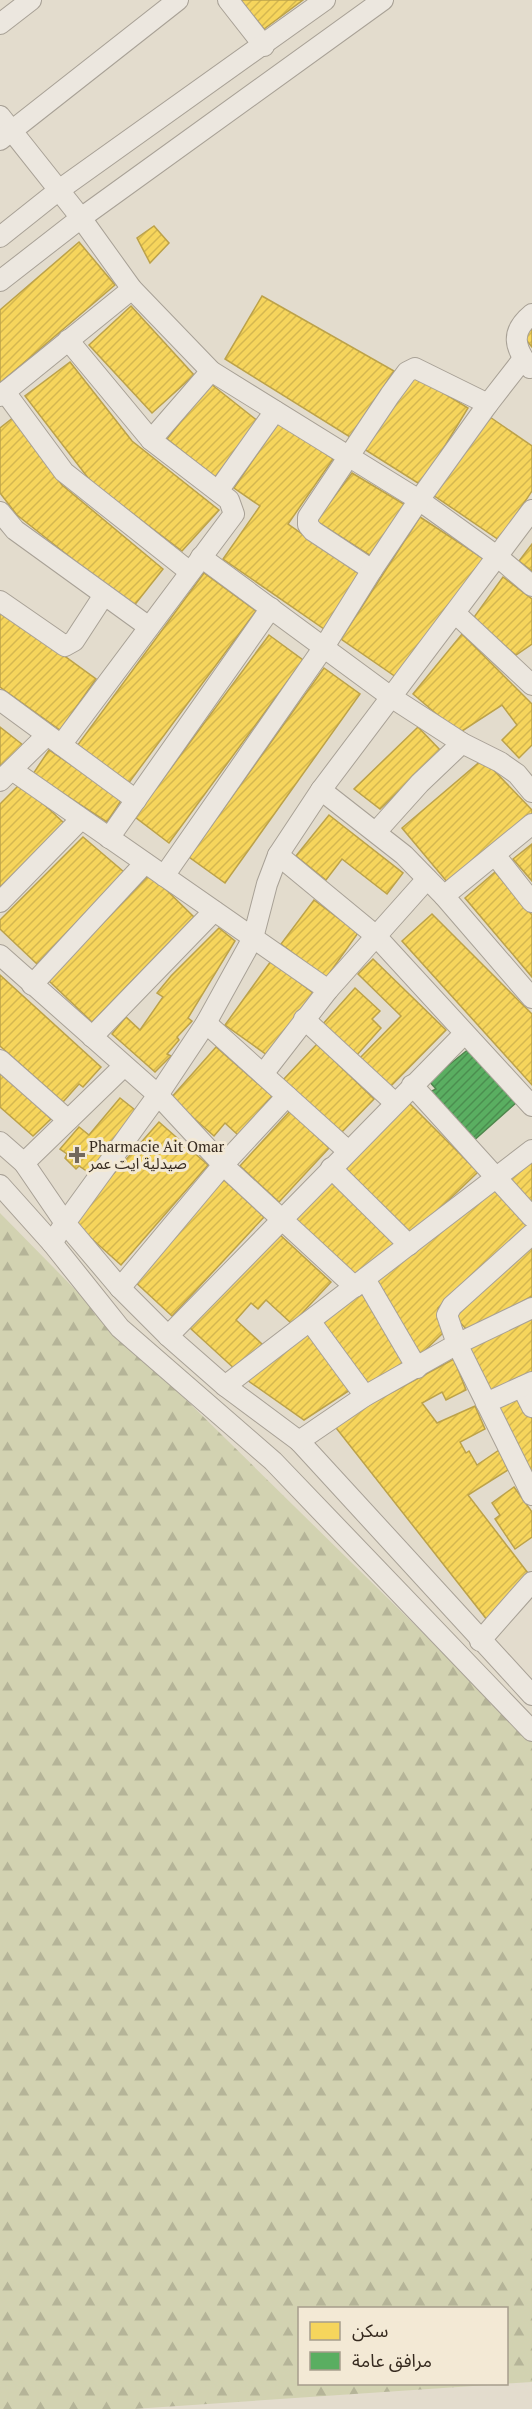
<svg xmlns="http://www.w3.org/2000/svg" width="532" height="2409" viewBox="0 0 532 2409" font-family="'PT Serif','Noto Sans Arabic',serif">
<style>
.forest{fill:url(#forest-firs);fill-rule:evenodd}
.homes{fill:url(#homes-hatch);stroke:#bca24a;stroke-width:1.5}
.public{fill:url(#public-hatch);stroke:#4f864d;stroke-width:1.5}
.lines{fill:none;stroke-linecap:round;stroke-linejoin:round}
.minor-casing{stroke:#a8a196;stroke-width:22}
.minor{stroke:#ece7df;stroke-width:20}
.poi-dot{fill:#73685c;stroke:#f3e9d5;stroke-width:2}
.labels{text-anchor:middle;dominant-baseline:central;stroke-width:6;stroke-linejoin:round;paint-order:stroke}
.poi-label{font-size:15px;fill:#362a1f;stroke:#f3e9d5;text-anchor:start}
</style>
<defs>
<pattern id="forest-firs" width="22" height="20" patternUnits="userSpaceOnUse" patternTransform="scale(1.5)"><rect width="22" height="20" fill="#d2d2b1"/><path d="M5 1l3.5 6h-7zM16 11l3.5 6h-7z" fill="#b5b498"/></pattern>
<pattern id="homes-hatch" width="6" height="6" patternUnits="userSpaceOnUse" patternTransform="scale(1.5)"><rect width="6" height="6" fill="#f6d55c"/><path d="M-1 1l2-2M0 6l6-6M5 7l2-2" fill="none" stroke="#d4b750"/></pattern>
<pattern id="public-hatch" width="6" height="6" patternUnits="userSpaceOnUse" patternTransform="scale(1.5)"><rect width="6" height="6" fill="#5aae61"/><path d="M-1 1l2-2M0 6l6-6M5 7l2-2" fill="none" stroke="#4b8e4f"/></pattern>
</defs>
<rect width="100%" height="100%" fill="#e3dccd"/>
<path class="forest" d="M 0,1213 L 111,1326 L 474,1683 L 532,1734 L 532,2382 L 133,2409 L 0,2409 ZM 300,2308 L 506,2308 L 506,2384 L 300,2384 Z"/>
<g class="homes">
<polygon points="240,0 303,0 264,29"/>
<polygon points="154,226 169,243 150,263 137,238"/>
<polygon points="79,242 115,285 0,383 0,310"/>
<polygon points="262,296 394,371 350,437 225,359"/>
<polygon points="131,306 194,375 152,413 89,345"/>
<polygon points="532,329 532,347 523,336"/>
<polygon points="70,362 132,441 219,510 182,551 92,483 25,396"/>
<polygon points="411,373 468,408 421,485 364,449"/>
<polygon points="211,384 259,422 215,477 167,439"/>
<polygon points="487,415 532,446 532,491 499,540 433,495"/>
<polygon points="14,417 62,485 163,569 133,607 17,515 0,493 0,428"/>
<polygon points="279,422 333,459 288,524 361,575 324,629 223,559 260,506 234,488"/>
<polygon points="352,473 407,506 371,556 316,521"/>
<polygon points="420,517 484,559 396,677 341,639"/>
<polygon points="532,544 532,571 519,561"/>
<polygon points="204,573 256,611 128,784 77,746"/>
<polygon points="503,577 532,599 532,644 516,655 472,620"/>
<polygon points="0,609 96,679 60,730 0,687"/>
<polygon points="462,634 532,704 532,745 519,758 502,740 517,725 502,705 459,733 413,694"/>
<polygon points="269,635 303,660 169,843 135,817"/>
<polygon points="324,668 360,694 225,883 189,857"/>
<polygon points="0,727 23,745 0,773"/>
<polygon points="418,727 441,751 380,809 354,789"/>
<polygon points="49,750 122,799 107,822 33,774"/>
<polygon points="483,759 532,810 532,814 448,883 402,828"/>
<polygon points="21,783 65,824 0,887 0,804"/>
<polygon points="329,815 403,873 387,894 342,859 326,880 296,856"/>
<polygon points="83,837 124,872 37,964 0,929 0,920"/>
<polygon points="532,844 532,881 513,859"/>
<polygon points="495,872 532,915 532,977 465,898"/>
<polygon points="150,874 194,917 92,1022 48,980"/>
<polygon points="314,900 358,933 326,978 281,944"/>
<polygon points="432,914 532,1014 532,1085 402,941"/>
<polygon points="219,928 235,941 188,1018 192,1021 177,1037 179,1040 167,1054 171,1056 155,1072 112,1034 126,1017 140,1030 163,997 157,993 171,976"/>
<polygon points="373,959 446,1030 389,1088 359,1059 401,1016 358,974"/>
<polygon points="271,961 313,993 267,1055 225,1025"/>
<polygon points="0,975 101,1067 83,1087 79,1084 63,1102 0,1046"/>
<polygon points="355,988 380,1011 372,1019 381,1028 356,1056 322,1025"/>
<polygon points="317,1044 374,1099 340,1134 283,1080"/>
<polygon points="216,1047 272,1096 238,1135 225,1123 214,1136 171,1098"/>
<polygon points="0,1072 51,1119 33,1136 0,1107"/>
<polygon points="120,1098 139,1113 91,1174 79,1166 76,1169 65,1158 67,1154 60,1149 79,1127 89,1135"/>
<polygon points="408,1102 478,1172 411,1236 345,1170"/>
<polygon points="290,1111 329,1148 279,1202 240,1166"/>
<polygon points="159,1122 208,1165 121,1265 72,1221"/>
<polygon points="532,1160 532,1206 507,1181"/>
<polygon points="328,1176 397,1243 352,1278 287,1217"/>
<polygon points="224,1180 264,1217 172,1316 132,1279"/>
<polygon points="497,1188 530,1225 438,1308 444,1332 418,1357 373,1282"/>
<polygon points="278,1233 331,1282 292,1324 266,1300 258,1309 251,1303 236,1320 262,1344 237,1371 190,1328"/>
<polygon points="532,1243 532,1296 469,1332 451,1313"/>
<polygon points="365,1290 407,1361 365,1385 318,1323"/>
<polygon points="532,1315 532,1374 489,1394 466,1346"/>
<polygon points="308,1332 350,1390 304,1420 247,1380"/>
<polygon points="454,1359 466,1390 446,1400 442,1392 422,1403 437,1423 475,1406 485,1429 460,1442 466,1453 469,1451 477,1465 499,1450 508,1470 468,1495 531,1577 488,1621 333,1424"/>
<polygon points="521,1396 532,1419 532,1483 495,1408"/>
<polygon points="514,1487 532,1512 532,1537 515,1549 495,1519 500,1515 492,1503"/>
</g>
<polygon class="public" points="470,1048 517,1102 471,1143 428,1093 436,1089 429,1081"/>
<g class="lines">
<g class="minor-casing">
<g id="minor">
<polyline points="228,0 264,46"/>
<polyline points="0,24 31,0"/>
<polyline points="0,116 81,218 132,289 211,371 419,500 498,557 532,586"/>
<polyline points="0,140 178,0"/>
<polyline points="0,237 59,190 325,0"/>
<polyline points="0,281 81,218 383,0"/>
<path d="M 530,368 C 514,347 510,332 532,314"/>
<polyline points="5,392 64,472 190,572"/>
<polyline points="0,396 132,289"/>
<polyline points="151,440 211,371"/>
<polyline points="218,491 275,411"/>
<polyline points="0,512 15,530 149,627"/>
<polyline points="201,557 391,697 462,743 500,762 517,774 532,792"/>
<polyline points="372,570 313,531 308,525 308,517 390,395 407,372 415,368 488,404"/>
<polyline points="0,601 65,646 74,641 104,595"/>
<polyline points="455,613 532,685"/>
<polyline points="0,700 136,800"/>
<polyline points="61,745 234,514 229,500 151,440 68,340"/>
<polyline points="12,770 328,990"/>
<polyline points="0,781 47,735"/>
<polyline points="321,790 404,855 444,896 532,998"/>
<polyline points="376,832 420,783 462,743"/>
<polyline points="109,838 271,608"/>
<polyline points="278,855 375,935 532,1106"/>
<polyline points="495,855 532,902"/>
<polyline points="164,876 324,647 372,570 419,500 488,404 523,359"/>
<polyline points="444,896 532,824"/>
<polyline points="0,902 81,819"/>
<polyline points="0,955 158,1095 223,1165 355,1287"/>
<polyline points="32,985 145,863"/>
<polyline points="304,1019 395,1103"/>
<polyline points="206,1023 348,1151"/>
<polyline points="92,1037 214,911"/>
<polyline points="0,1060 68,1120"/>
<polyline points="263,1074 328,990 427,879"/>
<polyline points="412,1085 532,1217"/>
<polyline points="0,1142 24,1163 65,1223 120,1288 168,1336 225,1386 299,1441 532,1695"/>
<polyline points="24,1163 124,1066"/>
<polyline points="331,1168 409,1245"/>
<polyline points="0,1185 52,1243 120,1328 273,1461 532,1731"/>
<polyline points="532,1234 452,1306 447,1315 457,1344 532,1495"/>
<polyline points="52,1243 65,1223 158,1095 206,1023 253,938 267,884 278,855 321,790 532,510"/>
<polyline points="365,1279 417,1368"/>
<polyline points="120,1288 223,1165 287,1096"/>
<polyline points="310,1321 365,1396"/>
<polyline points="168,1336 464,1034"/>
<polyline points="225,1386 532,1150"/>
<polyline points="522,1387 532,1407"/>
<polyline points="486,1403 532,1382"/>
<polyline points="299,1441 365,1396 457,1344 532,1308"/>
<polyline points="480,1641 532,1582"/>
</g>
</g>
<use href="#minor" class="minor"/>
</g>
<path class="poi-dot" d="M74 1146h6v6h6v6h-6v6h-6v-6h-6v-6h6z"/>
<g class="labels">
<g class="poi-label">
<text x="89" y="1146">Pharmacie Ait Omar<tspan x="89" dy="17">صيدلية ايت عمر</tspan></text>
</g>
</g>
<rect x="298" y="2307" width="210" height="78" fill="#f3e9d5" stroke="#a79d8c" stroke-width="1.5"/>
<rect x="310" y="2322" width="30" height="18" fill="#f6d55c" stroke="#a79d8c" stroke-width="1.5"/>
<text x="352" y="2337" font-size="18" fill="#362a1f">سكن</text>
<rect x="310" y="2352" width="30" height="18" fill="#5aae61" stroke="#a79d8c" stroke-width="1.5"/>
<text x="352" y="2367" font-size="18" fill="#362a1f">مرافق عامة</text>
</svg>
